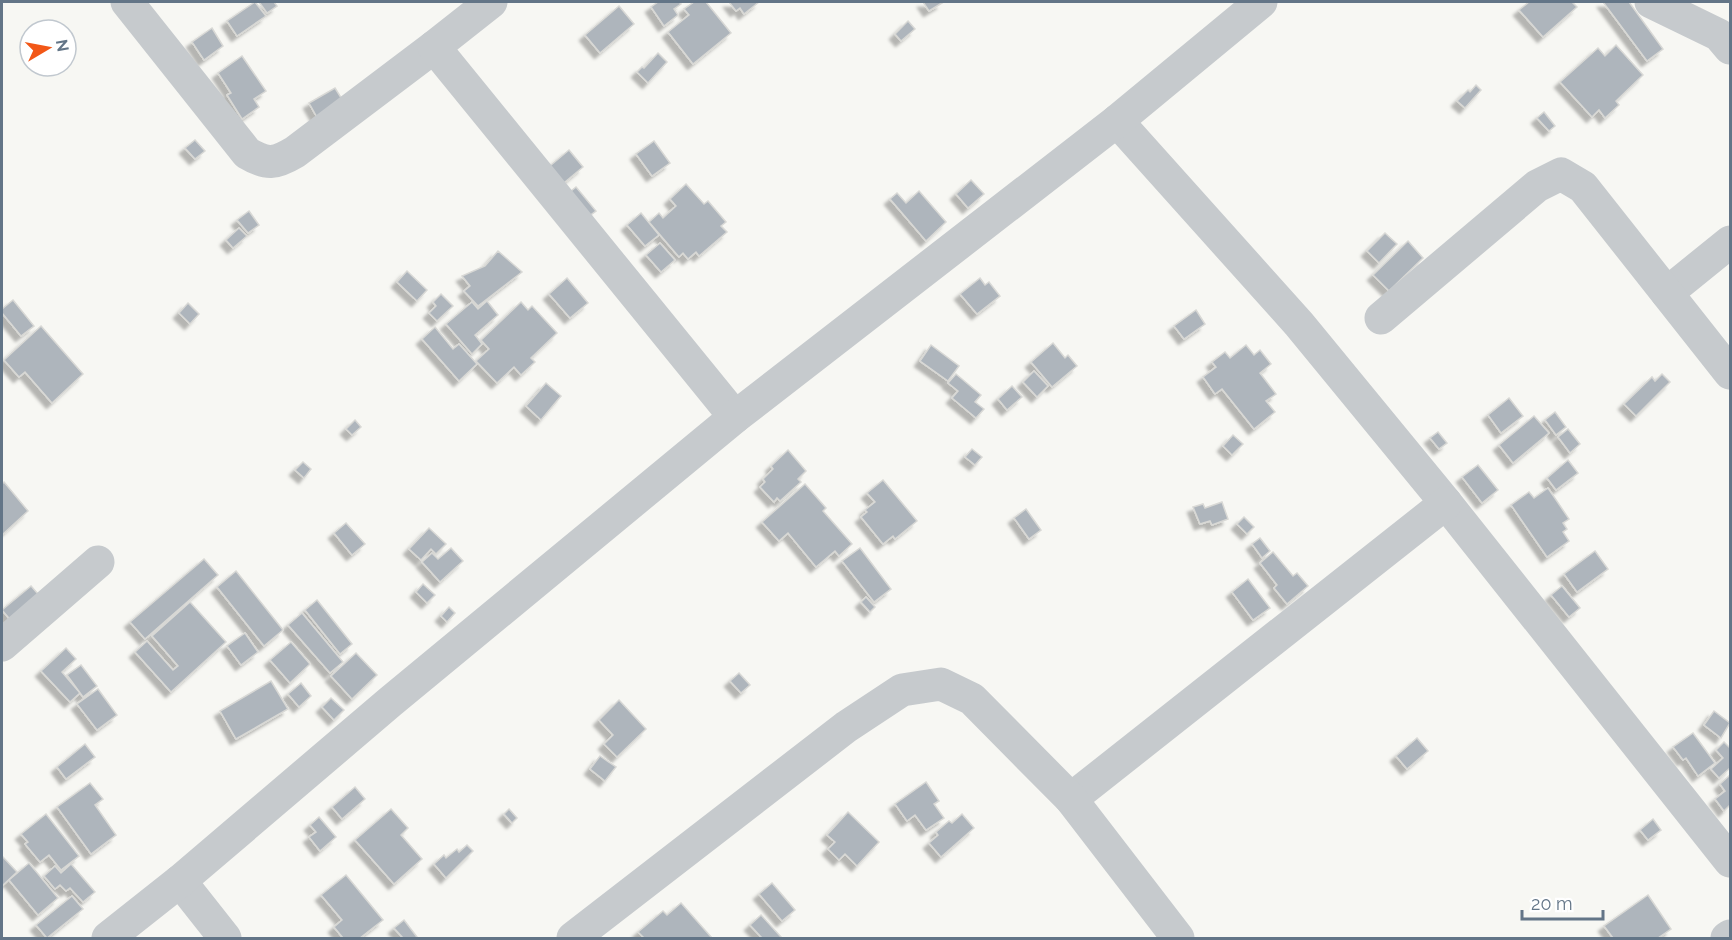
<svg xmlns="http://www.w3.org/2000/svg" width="1732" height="940" viewBox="0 0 1732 940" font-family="Raleway,sans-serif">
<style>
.building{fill:#aeb5bc;stroke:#d8d8d5;stroke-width:1.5;filter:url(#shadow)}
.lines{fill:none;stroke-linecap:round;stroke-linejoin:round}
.minor{stroke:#c6cacd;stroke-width:33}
</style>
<defs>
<filter id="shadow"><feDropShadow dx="-5.5" dy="5.5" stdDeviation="1.5" flood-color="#0004"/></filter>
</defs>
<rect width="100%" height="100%" fill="#f7f7f3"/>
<g class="building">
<polygon points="255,2 266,16 237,36 227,21"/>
<polygon points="259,2 274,2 277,6 267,13"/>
<polygon points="658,2 679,2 681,4 674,9 678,15 664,26 651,7"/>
<polygon points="694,2 706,2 731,33 693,64 668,32 689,15 684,9"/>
<polygon points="729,2 759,2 744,14 740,8 736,11"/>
<polygon points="923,2 940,2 942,3 929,11"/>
<polygon points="1529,2 1572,2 1577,7 1543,37 1519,10"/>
<polygon points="1603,2 1629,2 1663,49 1647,61"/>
<polygon points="619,6 634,24 600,53 585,35"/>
<polygon points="908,21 915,29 901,41 895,34"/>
<polygon points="212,28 223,46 204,60 192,42"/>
<polygon points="1616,45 1643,75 1616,101 1619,105 1605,118 1599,110 1592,117 1560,82 1598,48 1605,56"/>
<polygon points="658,53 667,62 648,83 637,72 642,67 644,68"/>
<polygon points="242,56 266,91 254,99 259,107 242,119 227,95 231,93 218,73"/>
<polygon points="1476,85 1481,90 1465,108 1457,101 1468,90 1470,92"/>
<polygon points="335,88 345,104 318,119 309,103"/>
<polygon points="1544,112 1555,126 1549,131 1537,118"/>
<polygon points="195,140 205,151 195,159 185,148"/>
<polygon points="654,141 670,163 652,176 636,154"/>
<polygon points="569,150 583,167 559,187 545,170"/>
<polygon points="971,180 984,194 968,208 956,194"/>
<polygon points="686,184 704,204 708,201 726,222 721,226 727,232 699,256 696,252 688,259 683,253 679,257 649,222 659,213 663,218 676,206 670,199"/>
<polygon points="576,187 596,211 585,219 566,195"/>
<polygon points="919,191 946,222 926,241 890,199 897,193 906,203"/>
<polygon points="249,211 259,225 248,233 237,220"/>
<polygon points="641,213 659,235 645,246 627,225"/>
<polygon points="239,228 247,236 233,248 226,240"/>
<polygon points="1385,233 1397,244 1379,263 1367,251"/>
<polygon points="1408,241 1423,258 1389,291 1373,275"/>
<polygon points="660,243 675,260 661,272 646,255"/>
<polygon points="498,251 522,272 478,306 464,291 470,286 462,276 485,266"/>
<polygon points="407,271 427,290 417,301 397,282"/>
<polygon points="567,278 588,303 570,318 549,294"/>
<polygon points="980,278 985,285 989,282 1000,296 977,314 960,294"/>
<polygon points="441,294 453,306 437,321 429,313 436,306 433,302"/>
<polygon points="13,300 34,326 21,336 2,313 2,309"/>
<polygon points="487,301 498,315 475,335 482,344 472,354 446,324 472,302 478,309"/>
<polygon points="521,302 528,310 532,306 557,333 531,358 535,362 521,375 514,367 497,383 476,361 489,349 481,340"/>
<polygon points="188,303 199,314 190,324 179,313"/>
<polygon points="1196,310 1205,324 1184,339 1174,326"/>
<polygon points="41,326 83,374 52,403 25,372 19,377 4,360"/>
<polygon points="435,327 453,349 459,344 477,364 459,381 422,339"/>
<polygon points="1053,343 1065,358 1068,355 1077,366 1052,387 1031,362"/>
<polygon points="931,345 959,366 948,381 920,361"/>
<polygon points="1246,345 1254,355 1260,350 1271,364 1260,373 1276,394 1266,401 1275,412 1254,429 1222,389 1215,394 1203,377 1216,367 1212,362 1225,352 1230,358"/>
<polygon points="1034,371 1048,386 1037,397 1023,382"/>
<polygon points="956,374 981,395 975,402 984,409 976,418 952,398 958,391 948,383"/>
<polygon points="1662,374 1670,382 1636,416 1624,404 1652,377 1655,381"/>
<polygon points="546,383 561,396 541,420 526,406"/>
<polygon points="1012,386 1022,397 1007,410 998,399"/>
<polygon points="1509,398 1523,416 1501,433 1488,415"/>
<polygon points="1555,412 1566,427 1556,435 1545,420"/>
<polygon points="1534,416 1549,433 1513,463 1499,445"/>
<polygon points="355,420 361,427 352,435 346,429"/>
<polygon points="1568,429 1580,444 1570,453 1558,437"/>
<polygon points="1438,432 1447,443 1439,449 1430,438"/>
<polygon points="1233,435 1243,444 1232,455 1223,446"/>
<polygon points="972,449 982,457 975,465 965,457"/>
<polygon points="788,450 806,471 798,479 801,482 780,501 777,498 774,502 760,487 765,482 763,479 773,469 771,466"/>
<polygon points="1568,460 1578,473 1556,490 1547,478"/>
<polygon points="303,462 311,469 304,478 295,470"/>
<polygon points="1478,465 1498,490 1482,503 1462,477"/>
<polygon points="883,480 917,521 895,539 893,536 883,544 861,517 867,512 865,510 875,502 867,493"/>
<polygon points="4,482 28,511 2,535 2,484"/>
<polygon points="805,484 826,508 823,511 852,544 839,556 835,551 816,567 788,533 779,541 762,522"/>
<polygon points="1548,488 1569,519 1563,523 1567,529 1563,532 1569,541 1547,557 1511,505 1529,492 1534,498"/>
<polygon points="1222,502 1228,519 1212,525 1210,521 1200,524 1193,507 1203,504 1205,508"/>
<polygon points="1026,509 1041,530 1029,539 1014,518"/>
<polygon points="1244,517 1254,527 1247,534 1237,524"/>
<polygon points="346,523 365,544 352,555 334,533"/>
<polygon points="429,528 446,544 436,554 431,549 421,560 409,549"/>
<polygon points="1260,538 1270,551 1262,558 1252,544"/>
<polygon points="451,548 463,561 440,582 422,562 432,553 438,559"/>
<polygon points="860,548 891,589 874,602 842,561"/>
<polygon points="1595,551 1608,569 1577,592 1564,574"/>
<polygon points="1273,552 1293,576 1297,573 1308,586 1287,604 1274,588 1277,585 1260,563"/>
<polygon points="204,559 218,575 145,639 130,622"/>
<polygon points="236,571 283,630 264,646 217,587"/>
<polygon points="1248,579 1270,608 1253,620 1232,592"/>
<polygon points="423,584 435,595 427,603 416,592"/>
<polygon points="31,586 38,594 13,623 2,610"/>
<polygon points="1562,586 1580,608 1569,617 1551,595"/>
<polygon points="866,597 875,607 870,612 861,602"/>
<polygon points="317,600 352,644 340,654 305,610"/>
<polygon points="190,602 226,642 171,692 135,652 147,641 173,670 178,666 152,636"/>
<polygon points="449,607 455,613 447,622 441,616"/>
<polygon points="302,613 343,662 330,673 288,625"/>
<polygon points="245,633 258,652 241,665 227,646"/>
<polygon points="291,642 310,664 290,683 270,660"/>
<polygon points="66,648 76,659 62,672 80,693 70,702 41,671"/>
<polygon points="356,653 377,675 352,699 331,676"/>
<polygon points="81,665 97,686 83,697 67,675"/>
<polygon points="739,673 750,685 741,693 730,681"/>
<polygon points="271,681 288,709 236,739 220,711"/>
<polygon points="301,683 311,696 299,707 288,694"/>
<polygon points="98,689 117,715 97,730 77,704"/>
<polygon points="331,698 344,710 334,720 322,707"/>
<polygon points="619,700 646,729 617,757 604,744 613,735 599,720"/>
<polygon points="1714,711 1730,723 1721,738 1704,725"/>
<polygon points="1693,733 1715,763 1698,776 1686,758 1683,760 1673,747"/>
<polygon points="1417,738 1428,751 1407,769 1396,756"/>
<polygon points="1724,742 1729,747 1730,746 1730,768 1719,778 1711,769 1723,758 1716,750"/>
<polygon points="85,744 95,757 66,779 57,767"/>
<polygon points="600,756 616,767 605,781 590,769"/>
<polygon points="1730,775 1730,805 1724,811 1715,799 1725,791 1720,784"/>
<polygon points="926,782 939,801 934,804 944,818 926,830 915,815 907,821 895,804"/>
<polygon points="90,783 103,799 95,805 116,835 91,854 57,807"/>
<polygon points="355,787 365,799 342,819 332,807"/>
<polygon points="391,809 408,828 401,835 422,859 394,884 355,840"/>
<polygon points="509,809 517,818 512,823 504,814"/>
<polygon points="848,812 879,842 857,866 845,854 839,860 828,849 835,842 827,835"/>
<polygon points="46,814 79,856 61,870 49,855 40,862 25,844 28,842 21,834"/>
<polygon points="962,814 974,828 941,857 929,843 938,835 936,832 949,821 952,823"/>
<polygon points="319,817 336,837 320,851 309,837 316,832 310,825"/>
<polygon points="1653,819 1661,830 1648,840 1640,830"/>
<polygon points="467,845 473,851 446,878 434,864 444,855 446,858 457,849 459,852"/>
<polygon points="2,856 17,872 2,886"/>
<polygon points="29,863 58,898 38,915 9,880"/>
<polygon points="71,864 95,892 83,902 70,888 66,891 60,885 55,889 44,876 55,866 61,873"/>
<polygon points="346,875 383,920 360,938 343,938 334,927 342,920 321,895"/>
<polygon points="772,883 795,910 782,921 759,894"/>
<polygon points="1648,895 1671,929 1658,938 1613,938 1604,926"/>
<polygon points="72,896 83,909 47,938 36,925"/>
<polygon points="681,903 712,938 644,938 638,932 663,911 667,915"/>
<polygon points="761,915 781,937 780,938 762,938 750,925"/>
<polygon points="404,920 417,937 415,938 403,938 394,928"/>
</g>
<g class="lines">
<g class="minor">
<path d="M 127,2 L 247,153 C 267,165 275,164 295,152 L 434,47"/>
<polyline points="491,2 434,47 735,417"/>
<polyline points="1651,2 1719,35 1730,48"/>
<polyline points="1117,121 1299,324 1446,503 1730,861"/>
<polyline points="1667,293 1730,242"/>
<polyline points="1381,318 1537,186 1561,174 1583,187 1730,373"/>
<polyline points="2,645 98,562"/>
<polyline points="1071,799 1446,503"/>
<polyline points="180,881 225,938"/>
<polyline points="108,938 180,881 390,702 735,417 1117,121 1261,2"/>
<polyline points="573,938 846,727 902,690 941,684 972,699 1071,799 1178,938"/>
<polyline points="1727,938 1730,936"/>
</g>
</g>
<rect width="1732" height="940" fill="none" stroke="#637587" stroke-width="6"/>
<g transform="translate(48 48) rotate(80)"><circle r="28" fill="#ffffff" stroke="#c1c8cf" stroke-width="1.5"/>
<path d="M0-4.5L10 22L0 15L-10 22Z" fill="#f25717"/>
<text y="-9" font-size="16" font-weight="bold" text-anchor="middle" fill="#637587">N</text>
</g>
<path d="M1522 910v9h81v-9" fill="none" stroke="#637587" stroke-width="3"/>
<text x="1531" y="910" font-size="18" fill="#637587" stroke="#ffffff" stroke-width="4.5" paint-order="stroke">20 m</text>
</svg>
